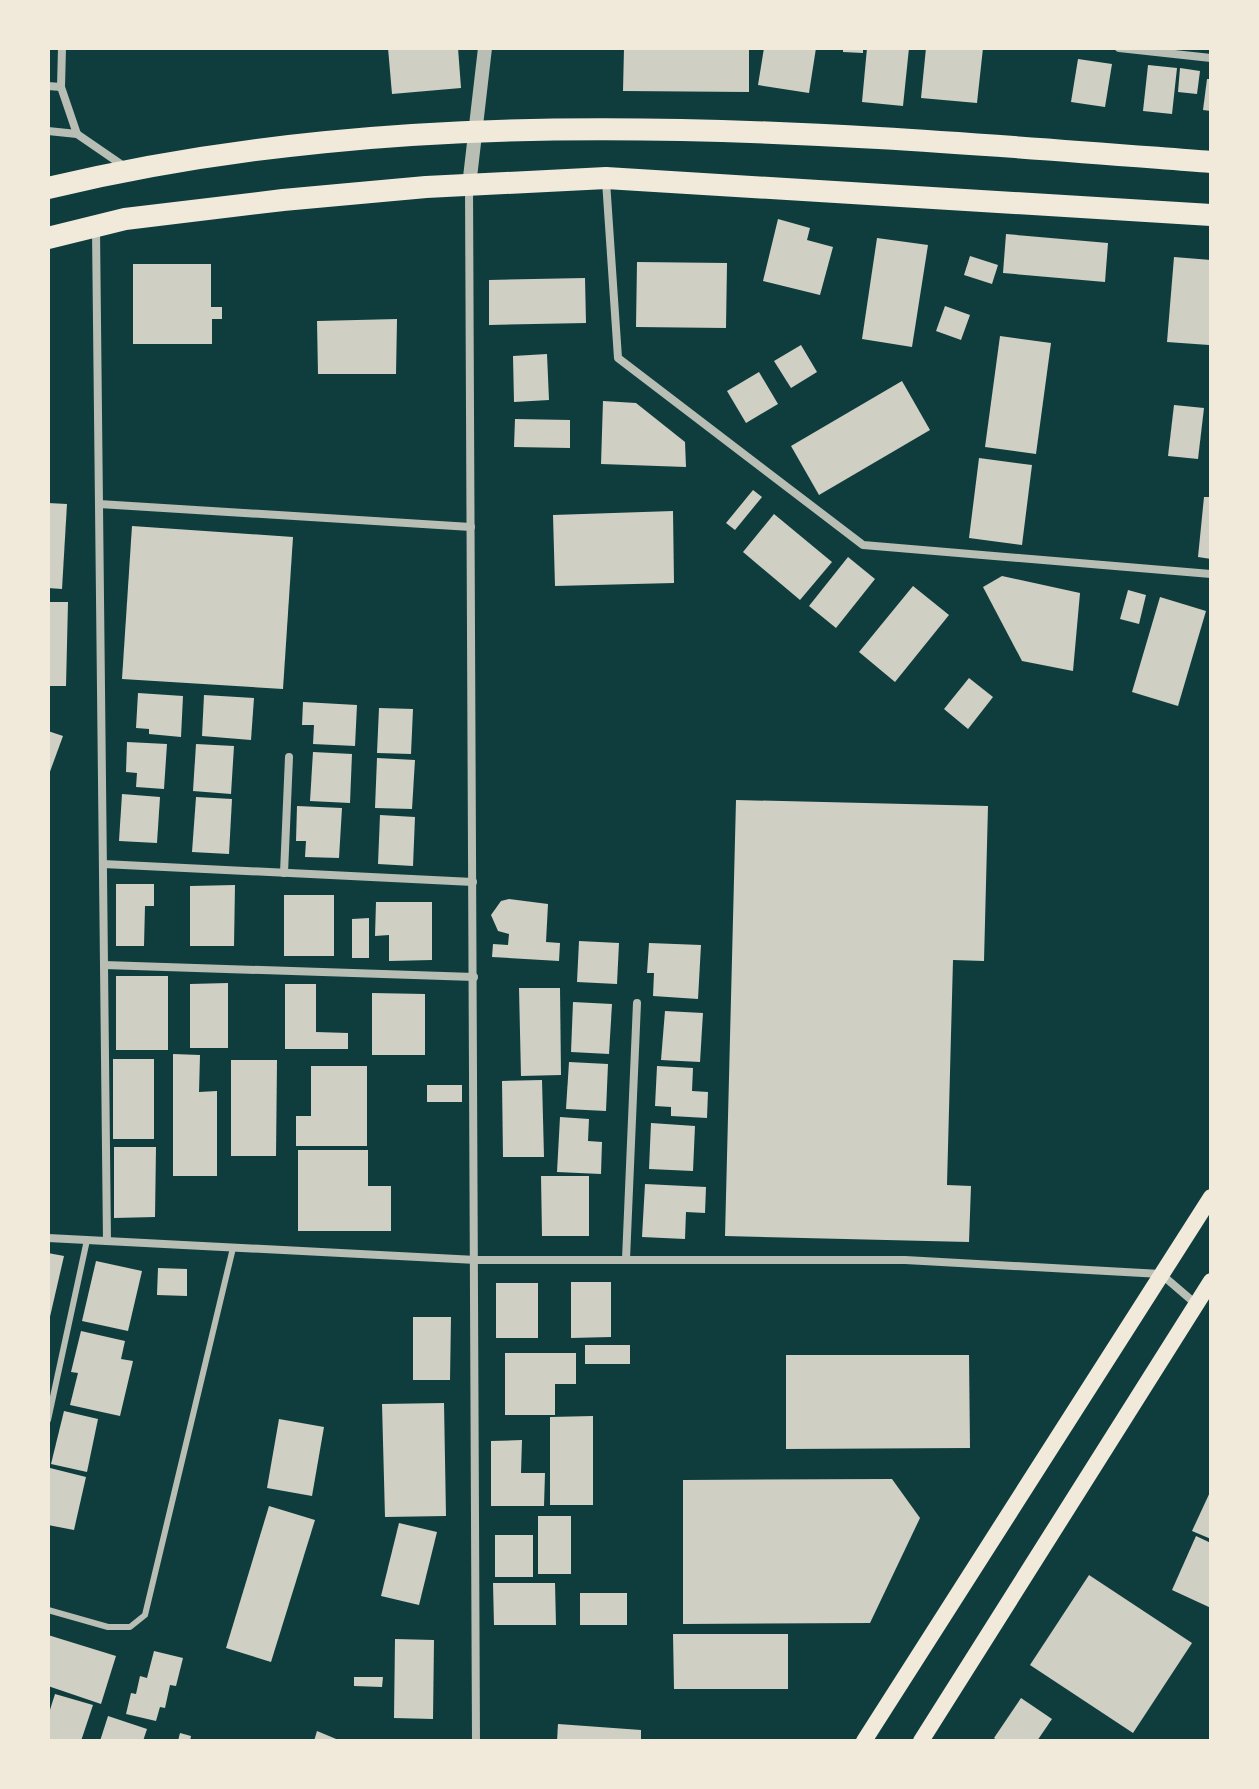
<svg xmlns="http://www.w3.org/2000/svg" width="1259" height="1789" viewBox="0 0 1259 1789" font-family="'PT Sans',sans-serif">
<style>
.building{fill:#cfcfc3}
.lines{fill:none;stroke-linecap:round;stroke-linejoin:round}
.service{stroke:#b8beb3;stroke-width:6}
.minor{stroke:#b8beb3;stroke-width:8}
.tertiary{stroke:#b8beb3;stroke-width:14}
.secondary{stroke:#f1e9da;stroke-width:16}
.trunk{stroke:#f1e9da;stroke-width:22}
</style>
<rect width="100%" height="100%" fill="#0f3d3e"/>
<g class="building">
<polygon points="388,48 458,48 461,88 392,94"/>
<polygon points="624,48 749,48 749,92 623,91"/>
<polygon points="764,48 816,48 809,93 758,85"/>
<polygon points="843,48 863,48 863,53 843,52"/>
<polygon points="867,48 909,48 903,106 862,102"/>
<polygon points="926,48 983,48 977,103 921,98"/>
<polygon points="1078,59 1112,64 1105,107 1071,102"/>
<polygon points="1148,65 1177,68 1172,114 1143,111"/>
<polygon points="1180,68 1200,71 1197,94 1178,92"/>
<polygon points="1207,79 1211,79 1211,111 1203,110"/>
<polygon points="778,219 810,228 807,240 833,247 820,295 763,281"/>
<polygon points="1006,234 1108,243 1105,282 1003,273"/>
<polygon points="877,238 928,245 912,347 862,339"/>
<polygon points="970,256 998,265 992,284 964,275"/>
<polygon points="1174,257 1211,260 1209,345 1167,342"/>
<polygon points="637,262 727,263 726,328 636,327"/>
<polygon points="133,264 211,264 211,307 222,307 222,319 212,319 212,344 133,344"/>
<polygon points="585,278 586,323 489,325 489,280"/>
<polygon points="945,306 970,315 961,340 936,331"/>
<polygon points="397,319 396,374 318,374 317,321"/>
<polygon points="1000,336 1051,343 1036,454 985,447"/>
<polygon points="801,345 817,372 791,388 774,361"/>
<polygon points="547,354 549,400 514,402 513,356"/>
<polygon points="759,372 778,404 746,423 727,391"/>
<polygon points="902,381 930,430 819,495 791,446"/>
<polygon points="603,401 636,403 685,442 686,467 601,464"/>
<polygon points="1174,405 1204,408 1198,459 1168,456"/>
<polygon points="515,419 570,420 570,448 514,447"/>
<polygon points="979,458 1032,465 1022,545 969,538"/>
<polygon points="753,490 762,497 735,530 726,523"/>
<polygon points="1204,497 1211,497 1211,559 1198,557"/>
<polygon points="48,503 67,504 62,589 48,588"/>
<polygon points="673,511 674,583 555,586 553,515"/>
<polygon points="774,514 832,562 800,600 743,552"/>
<polygon points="132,526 293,537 283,689 122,679"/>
<polygon points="848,557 875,579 836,628 809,606"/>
<polygon points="1002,576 1080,593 1073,671 1022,661 983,587"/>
<polygon points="913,586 949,615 895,682 859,652"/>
<polygon points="1128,590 1146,595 1139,624 1120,619"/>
<polygon points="1160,597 1206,611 1178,706 1132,692"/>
<polygon points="48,602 68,602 66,686 48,686"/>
<polygon points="969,678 993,697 968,729 944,709"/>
<polygon points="138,693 183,696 181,737 149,734 149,729 136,728"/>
<polygon points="204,695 254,698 251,740 202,736"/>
<polygon points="303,702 357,705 355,746 313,744 314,725 302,725"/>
<polygon points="379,708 413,709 411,754 377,753"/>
<polygon points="48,731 63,736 48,777"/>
<polygon points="127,742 167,744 164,789 136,787 137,773 126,772"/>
<polygon points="196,744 234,746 231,794 193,791"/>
<polygon points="313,752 352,754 350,803 310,801"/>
<polygon points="377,758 415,760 412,809 375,808"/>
<polygon points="122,794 160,797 157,843 119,841"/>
<polygon points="196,797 232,799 229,854 192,852"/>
<polygon points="736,800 988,806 984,961 953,960 947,1185 971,1186 969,1242 725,1236"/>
<polygon points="297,806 342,808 339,858 305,857 306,841 296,841"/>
<polygon points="380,815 415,817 413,866 378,864"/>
<polygon points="116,884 154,884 154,906 145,906 144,946 116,946"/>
<polygon points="235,885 234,946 190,946 190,886"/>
<rect x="284" y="895" width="50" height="61"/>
<polygon points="509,899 548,904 546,942 560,943 559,961 492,957 493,944 508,945 509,934 498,931 491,915 501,901"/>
<polygon points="376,902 432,902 432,960 389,961 389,935 375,936"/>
<polygon points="369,918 369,958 352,958 352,919"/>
<polygon points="579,941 619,943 617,984 577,982"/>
<polygon points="649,943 701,945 698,999 653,996 654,973 647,973"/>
<rect x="116" y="976" width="52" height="74"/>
<polygon points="228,983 228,1048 190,1048 190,984"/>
<polygon points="285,984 316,984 316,1032 348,1033 348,1049 285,1049"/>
<polygon points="519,988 560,988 561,1075 521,1076"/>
<polygon points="372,993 425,994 425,1055 372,1055"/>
<polygon points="573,1002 612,1004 609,1054 571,1052"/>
<polygon points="665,1011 703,1013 700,1062 661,1060"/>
<polygon points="173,1054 200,1055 199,1092 217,1091 217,1176 173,1176"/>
<rect x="113" y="1059" width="41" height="80"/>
<polygon points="231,1060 277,1060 276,1156 231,1156"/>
<polygon points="569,1062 608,1064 606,1111 566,1109"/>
<polygon points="311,1066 367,1066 367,1146 296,1146 296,1116 311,1116"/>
<polygon points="657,1066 693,1068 692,1091 708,1092 707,1118 671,1116 671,1107 655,1106"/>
<polygon points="542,1080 544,1157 503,1157 502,1081"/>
<rect x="427" y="1085" width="35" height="17"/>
<polygon points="560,1117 589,1119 588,1141 602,1142 601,1174 557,1172"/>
<polygon points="651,1123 695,1126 693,1171 649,1169"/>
<polygon points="114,1147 156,1147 155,1217 114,1218"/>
<polygon points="298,1150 368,1150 368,1186 391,1186 391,1231 298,1231"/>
<polygon points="541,1176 589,1176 589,1236 542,1236"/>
<polygon points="645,1184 706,1187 705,1213 686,1212 685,1239 642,1237"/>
<polygon points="48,1253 64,1256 49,1321 48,1321"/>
<polygon points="96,1261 142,1271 128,1331 82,1321"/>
<polygon points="158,1268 187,1269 187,1296 157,1295"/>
<polygon points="571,1282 611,1282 611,1337 571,1338"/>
<rect x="496" y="1283" width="42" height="55"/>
<polygon points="413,1317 451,1317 450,1380 413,1380"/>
<polygon points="81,1331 125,1341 121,1359 133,1361 120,1416 70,1405 78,1373 71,1372"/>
<rect x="585" y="1345" width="45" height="19"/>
<polygon points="505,1353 576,1353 576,1384 555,1384 555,1415 505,1415"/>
<polygon points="786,1355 969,1355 970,1448 786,1449"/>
<polygon points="444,1403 446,1516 385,1517 382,1404"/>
<polygon points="64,1411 98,1419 87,1472 51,1464"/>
<polygon points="593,1416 593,1505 550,1505 550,1417"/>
<polygon points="279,1419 324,1427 312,1496 267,1488"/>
<polygon points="522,1440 521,1473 545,1473 544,1506 491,1506 491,1441"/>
<polygon points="50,1468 86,1477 74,1530 48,1525"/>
<polygon points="892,1479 920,1518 870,1623 683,1624 683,1480"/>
<polygon points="1211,1490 1211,1539 1192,1531"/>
<polygon points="269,1506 315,1520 271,1662 226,1648"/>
<rect x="538" y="1516" width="33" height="58"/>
<polygon points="399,1523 437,1532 419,1605 381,1596"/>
<rect x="495" y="1535" width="38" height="42"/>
<polygon points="1196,1536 1211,1543 1211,1608 1172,1590"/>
<polygon points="1089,1575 1192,1643 1133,1733 1030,1665"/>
<polygon points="493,1583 555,1583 556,1625 494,1625"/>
<rect x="580" y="1593" width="47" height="32"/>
<polygon points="673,1634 788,1634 788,1689 674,1689"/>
<polygon points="48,1635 116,1656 101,1704 48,1686"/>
<polygon points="395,1639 434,1640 433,1719 394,1718"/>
<polygon points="154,1651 183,1658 176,1686 170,1685 165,1708 160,1707 156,1721 126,1714 131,1693 136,1694 140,1676 147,1678"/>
<polygon points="354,1677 383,1677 382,1687 354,1686"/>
<polygon points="55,1694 93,1705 81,1741 48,1741 48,1716"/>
<polygon points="1021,1698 1052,1719 1037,1741 998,1741 994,1738"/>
<polygon points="108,1716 147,1729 143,1741 100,1741"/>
<polygon points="558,1724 641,1730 641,1741 557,1741"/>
<polygon points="317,1731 341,1741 314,1741"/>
<polygon points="180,1733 191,1736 190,1741 178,1741"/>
</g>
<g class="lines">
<g class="service">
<polyline points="48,1420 87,1240"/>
<polyline points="48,1610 108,1627 130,1627 145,1615 233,1248"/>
</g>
<g class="minor">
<polyline points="62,48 61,87 77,134"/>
<polyline points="1119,48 1211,58"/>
<polyline points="48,86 61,87"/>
<polyline points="48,131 77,134 128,169"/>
<polyline points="606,181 618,358 863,545 1211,574"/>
<polyline points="469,187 476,1741"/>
<polyline points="96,230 107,1241"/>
<polyline points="99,504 471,527"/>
<polyline points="103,864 473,882"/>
<polyline points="284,873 289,757"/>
<polyline points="104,965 474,977"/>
<polyline points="48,1238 476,1260 905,1260 1161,1274 1196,1304"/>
<polyline points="626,1259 637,1003"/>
</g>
<polyline class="tertiary" points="469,186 485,48"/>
<g class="secondary">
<polyline points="864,1741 1211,1197"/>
<polyline points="921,1741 1211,1281"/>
</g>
<g class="trunk">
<path d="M 48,188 C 433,96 821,132 1211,162"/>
<polyline points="48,238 125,219 283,200 426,187 606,178 1211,215"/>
</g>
</g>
<rect width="1259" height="1789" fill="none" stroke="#f1e9da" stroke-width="100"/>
</svg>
